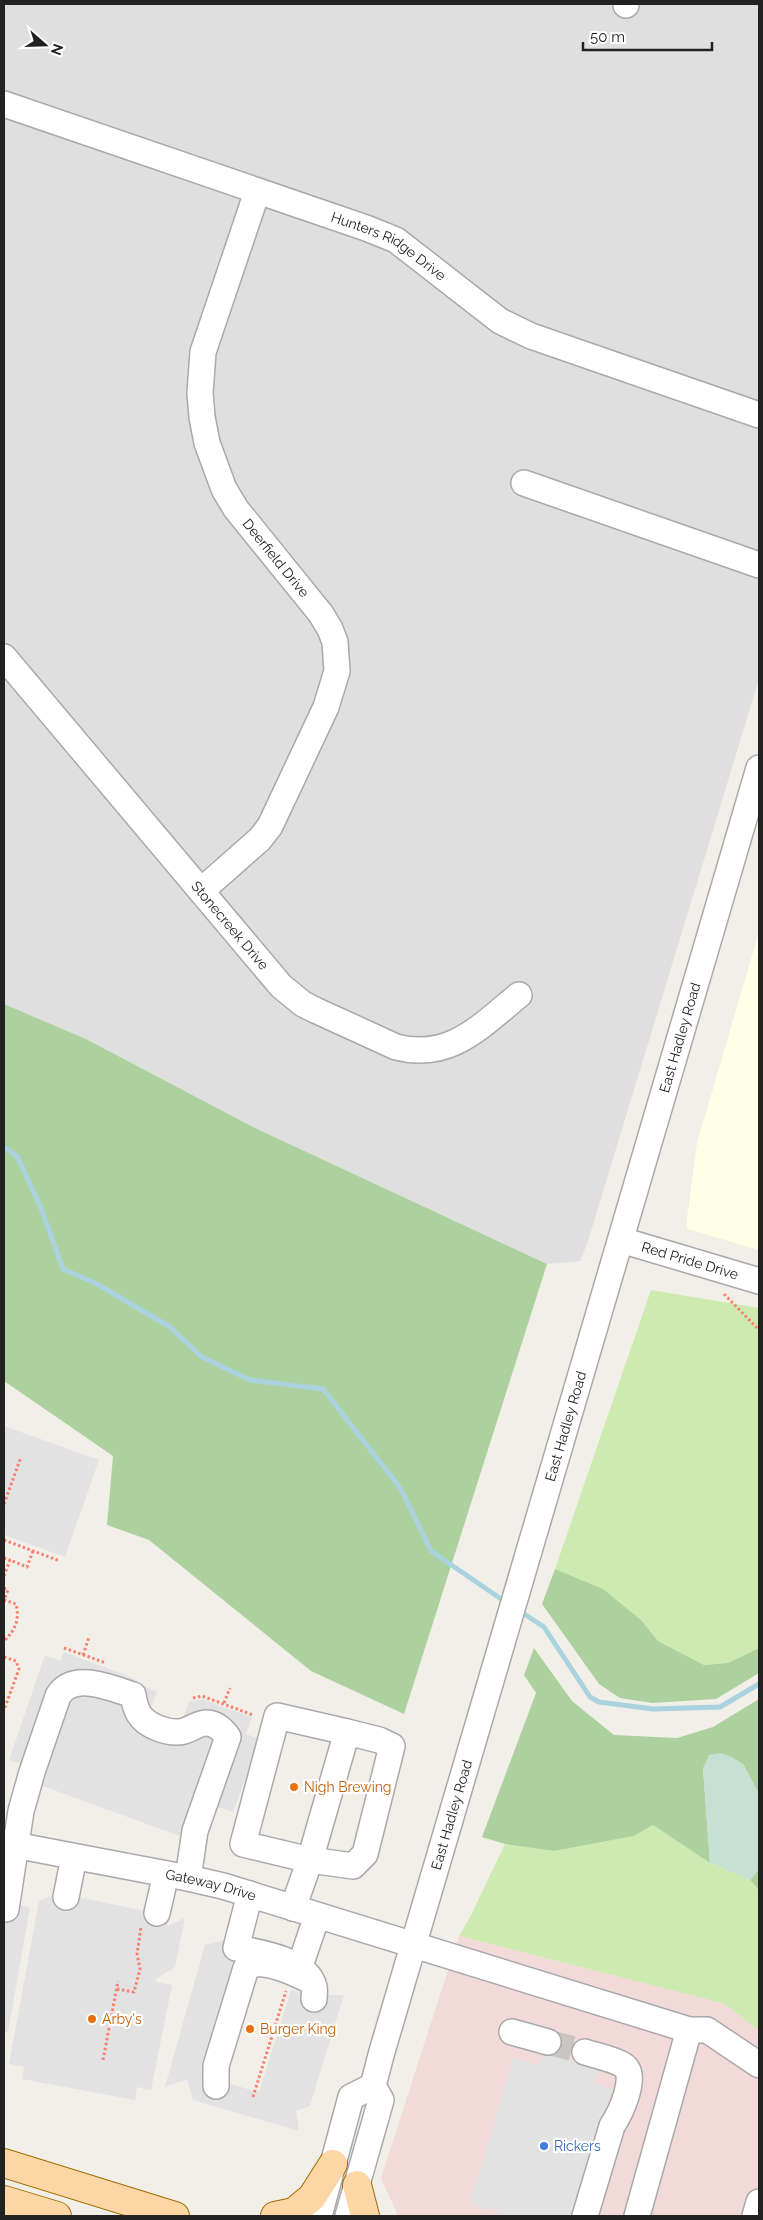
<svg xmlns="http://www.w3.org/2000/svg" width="763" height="2220" viewBox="0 0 763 2220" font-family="Raleway,sans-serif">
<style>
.residential{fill:#e0dfdf}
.commercial{fill:#f2dad9}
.education{fill:#ffffe5}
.grass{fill:#cdebb0}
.forest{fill:#add19e}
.wetland{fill:#c6e0d4}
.parking{fill:#e2e2e2}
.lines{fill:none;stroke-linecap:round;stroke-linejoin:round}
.stream{stroke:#aad3df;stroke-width:5}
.minor-tunnel{stroke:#c8c6c1;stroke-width:25;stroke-dasharray:25 12;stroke-linecap:butt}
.minor-casing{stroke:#a9a9a9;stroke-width:28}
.major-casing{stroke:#a06b00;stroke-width:30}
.path{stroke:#fa8072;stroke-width:3;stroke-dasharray:2.5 2.5;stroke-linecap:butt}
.minor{stroke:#fff;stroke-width:25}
.major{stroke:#fcd6a4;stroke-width:28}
.food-dot{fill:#e8710a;stroke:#fff;stroke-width:2}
.shop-dot{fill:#3f7fe0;stroke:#fff;stroke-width:2}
.labels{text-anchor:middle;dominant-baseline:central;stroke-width:4.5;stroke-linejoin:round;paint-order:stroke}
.street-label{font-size:14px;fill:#222;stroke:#fff}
.food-label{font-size:14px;fill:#c56008;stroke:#fff;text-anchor:start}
.shop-label{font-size:14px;fill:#366cbe;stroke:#fff;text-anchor:start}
</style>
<rect width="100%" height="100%" fill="#f2efe9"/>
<polygon class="residential" points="4,4 759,4 759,679 588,1241 580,1261 547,1264 255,1128 86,1039 4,1004"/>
<polygon class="commercial" points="459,1936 725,2004 759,2031 759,2216 398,2216 381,2178"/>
<polygon class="education" points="759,932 759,1250 687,1229 687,1218 697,1143"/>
<g class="grass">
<polygon points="651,1290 759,1308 759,1648 728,1663 704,1665 658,1641 642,1621 555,1569"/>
<polygon points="653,1825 710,1863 750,1880 759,1890 759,2031 725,2004 459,1936 471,1915 505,1844 554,1851 634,1836"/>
</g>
<g class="forest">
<polygon points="4,1004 86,1039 255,1128 547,1264 404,1714 311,1671 149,1540 107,1525 113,1456 4,1381"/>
<polygon points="555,1569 603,1589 642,1621 658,1641 704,1665 728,1663 759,1648 759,1673 716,1699 652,1703 620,1698 599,1684 542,1604"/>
<polygon points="534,1648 572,1701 614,1735 677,1738 713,1727 759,1699 759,1794 743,1764 703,1768 710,1863 653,1825 634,1836 554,1851 505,1844 482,1837 536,1693 524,1675"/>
<polygon points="759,1869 759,1890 750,1880"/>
</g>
<polygon class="wetland" points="720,1753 732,1757 743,1764 759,1794 759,1869 750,1880 710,1863 703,1768 709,1755"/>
<g class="parking">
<polygon points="4,1426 99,1460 65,1557 4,1535"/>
<polygon points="64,1652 133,1678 140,1684 157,1692 148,1714 180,1726 189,1702 202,1699 252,1717 246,1734 260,1739 233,1812 216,1806 206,1838 207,1846 21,1778 23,1764 9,1760 45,1655 60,1661"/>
<polygon points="58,1893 169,1916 167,1926 185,1918 175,1967 157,1978 156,1982 172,1985 151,2090 137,2087 135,2100 22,2079 24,2067 9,2064 39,1901"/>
<polygon points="4,1900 30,1908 8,2032 4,2032"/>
<polygon points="224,1940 257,1945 219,2081 259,2092 291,1990 310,1995 344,1995 310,2106 296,2111 299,2131 193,2100 187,2079 165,2087 205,1945"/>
<polygon points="544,2054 597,2068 593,2083 612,2089 608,2103 607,2125 580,2216 498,2216 498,2211 470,2204 513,2058 537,2065"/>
</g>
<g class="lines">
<g class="stream">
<polyline points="4,1147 17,1156 41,1208 63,1269 97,1284 170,1327 202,1357 250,1380 323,1389 401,1489 431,1551 507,1603"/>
<polyline points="518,1610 544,1627 590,1697 599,1702 653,1709 720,1707 759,1684"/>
</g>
<polyline class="minor-tunnel" points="548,2042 585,2052"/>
<g class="minor-casing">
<g id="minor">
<polyline points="626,5 626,4"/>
<path id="s1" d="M 4,104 L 366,228 L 396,240 L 500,321 L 531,336 L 759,415"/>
<polyline points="524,483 759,565"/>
<path id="s2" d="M 4,657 L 281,986 L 303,1004 L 315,1010 L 396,1047 C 450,1061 481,1026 519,995"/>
<polyline points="201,891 260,839 270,826 326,707 337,671 335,642 330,629 321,614 236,509 224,489 207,443 202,417 200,393 203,352 257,192"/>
<path id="s3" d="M 621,1240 L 759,1281"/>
<path id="s4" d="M 4,1843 L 188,1878 L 223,1886 L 689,2030 L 707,2030 L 759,2065"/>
<path d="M 250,1894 L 236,1948 C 259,1952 308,1960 314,1987 C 315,1991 314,1996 314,1999"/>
<polyline points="66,1897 74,1857"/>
<polyline points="293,1908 310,1860 353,1866 365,1854 392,1746 379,1740 347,1732 310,1860 243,1844 277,1716 347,1732"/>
<path d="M 6,1909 L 21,1811 L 32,1772 L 58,1696 C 73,1671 111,1688 133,1695 C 134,1701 136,1709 139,1714 C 146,1726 170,1735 184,1731 C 191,1729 199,1723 206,1723 C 216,1723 223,1730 228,1737 L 195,1831 L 188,1878"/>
<polyline points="157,1913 166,1874"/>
<polyline points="300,1966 317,1916"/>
<polyline points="512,2032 548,2042"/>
<path d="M 216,2086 L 216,2066 L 246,1968 C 260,1956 295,1973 311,1981"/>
<polyline points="319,2216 351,2097 373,2086"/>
<path id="s5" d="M 348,2216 L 381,2100 L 373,2086 L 381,2055 L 759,768"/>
<path d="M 585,2216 L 612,2126 C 620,2114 639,2075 623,2065 C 613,2059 597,2056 585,2052"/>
<polyline points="637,2216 689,2030"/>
<polyline points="755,2216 759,2202"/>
</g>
</g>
<g class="major-casing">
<g id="major">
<polyline points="4,2163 175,2216"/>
<polyline points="357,2185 365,2216"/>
<polyline points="4,2200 57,2216"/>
<polyline points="275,2216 294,2212 312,2197 333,2164"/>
</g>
</g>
<g class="path">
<polyline points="724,1294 759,1330"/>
<polyline points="4,1504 21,1457"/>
<polyline points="4,1540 60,1561"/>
<polyline points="4,1558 10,1560"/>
<polyline points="4,1576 10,1560 27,1567 33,1551"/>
<path d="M 4,1588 L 8,1590 L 4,1600 L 16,1604 C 20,1620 15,1630 4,1641"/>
<polyline points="64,1648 106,1663"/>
<polyline points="83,1655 89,1637"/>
<polyline points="4,1657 16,1661 19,1669 4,1710"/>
<polyline points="193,1698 202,1696 253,1715"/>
<polyline points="224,1703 230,1688"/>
<polyline points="117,1989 134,1992 140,1969 137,1954 141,1927"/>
<polyline points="103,2060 118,1981"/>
<polyline points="253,2097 286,1991"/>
</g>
<use href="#minor" class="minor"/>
<use href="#major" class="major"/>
</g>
<g class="food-dot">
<circle cx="294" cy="1787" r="5"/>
<circle cx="92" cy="2019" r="5"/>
<circle cx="250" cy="2029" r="5"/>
</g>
<circle class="shop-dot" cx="544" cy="2146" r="5"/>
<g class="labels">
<g class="street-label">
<text stroke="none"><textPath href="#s1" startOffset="411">Hunters Ridge Drive</textPath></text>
<text transform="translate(276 558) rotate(51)">Deerfield Drive</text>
<text stroke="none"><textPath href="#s2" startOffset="351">Stonecreek Drive</textPath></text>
<text stroke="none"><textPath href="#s5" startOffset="1229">East Hadley Road</textPath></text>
<text stroke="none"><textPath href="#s3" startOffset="72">Red Pride Drive</textPath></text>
<text stroke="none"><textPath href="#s5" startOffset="824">East Hadley Road</textPath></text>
<text stroke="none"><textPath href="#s5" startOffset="419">East Hadley Road</textPath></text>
<text stroke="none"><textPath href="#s4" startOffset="211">Gateway Drive</textPath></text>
</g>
<g class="food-label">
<text x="304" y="1787">Nigh Brewing</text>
<text x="102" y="2019">Arby's</text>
<text x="260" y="2029">Burger King</text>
</g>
<g class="shop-label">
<text x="554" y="2146">Rickers</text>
</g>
</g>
<rect width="763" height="2220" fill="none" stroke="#222222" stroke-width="10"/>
<g transform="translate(45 45) rotate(110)" stroke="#ffffff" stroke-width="4" paint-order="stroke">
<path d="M0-4L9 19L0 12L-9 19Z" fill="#222222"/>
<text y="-8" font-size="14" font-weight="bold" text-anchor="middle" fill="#222222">N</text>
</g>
<path d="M583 42v8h129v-8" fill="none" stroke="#222222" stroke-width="2.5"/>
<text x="590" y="42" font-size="15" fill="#222222" stroke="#ffffff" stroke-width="4" paint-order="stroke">50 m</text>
</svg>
